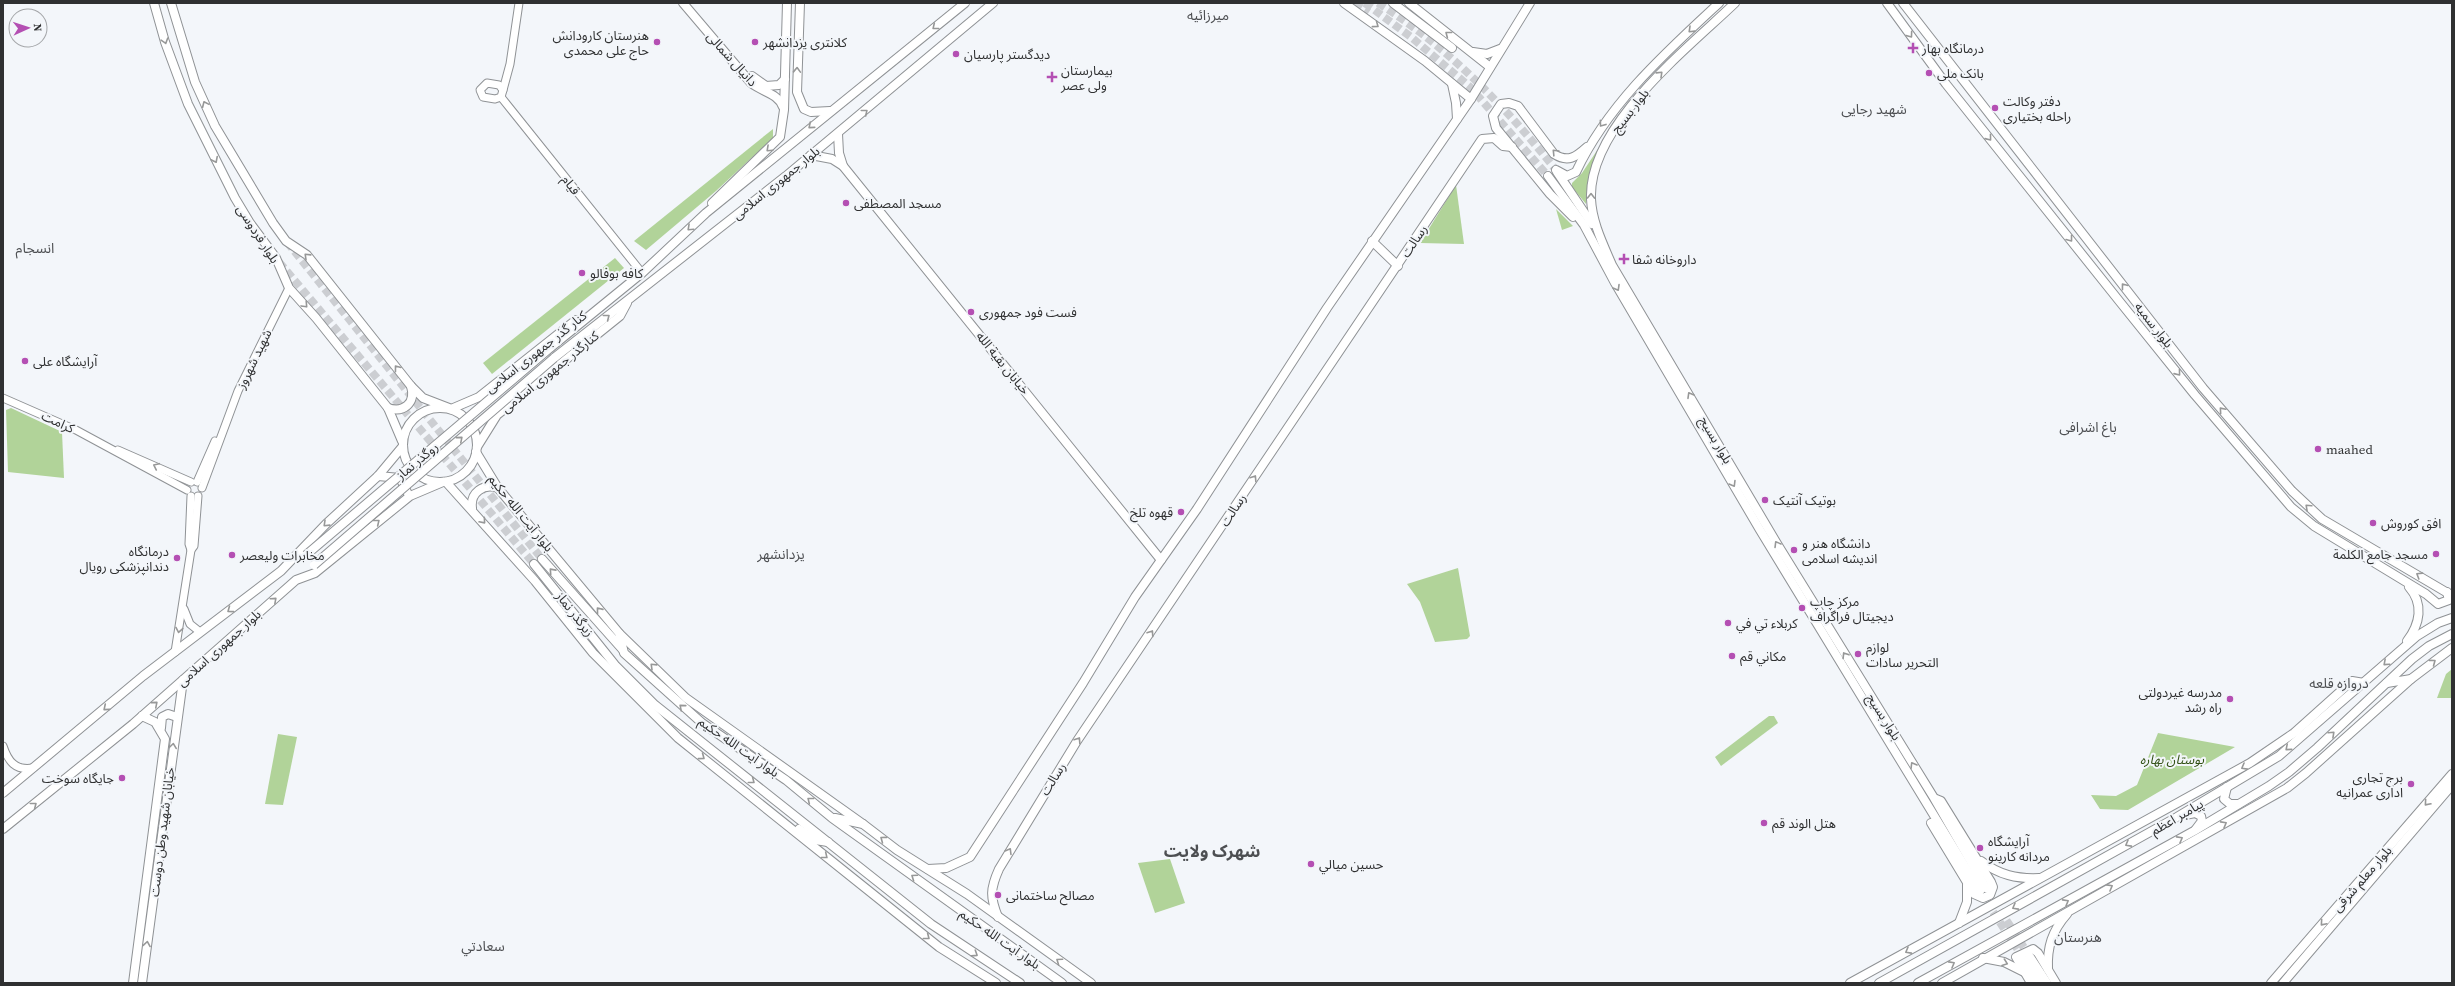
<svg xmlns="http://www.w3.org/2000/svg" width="2455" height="986" viewBox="0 0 2455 986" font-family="'Source Serif 4','Noto Sans Arabic',serif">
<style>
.green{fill:#b1d399}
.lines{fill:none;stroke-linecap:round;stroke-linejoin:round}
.major-tunnel{stroke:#ccced2;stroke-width:8;stroke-dasharray:8 4;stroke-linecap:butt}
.minor-casing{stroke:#8f9295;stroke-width:9}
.major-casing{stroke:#8f9295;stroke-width:10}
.minor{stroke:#fff;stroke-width:7}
.major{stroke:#fff;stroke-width:8}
.major-bridge-casing{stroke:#8f9295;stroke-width:10;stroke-linecap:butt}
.major-bridge{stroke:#fff;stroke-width:8}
.oneway{stroke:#979898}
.poi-dot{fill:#b44fb3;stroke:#f3f6fa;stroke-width:1.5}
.labels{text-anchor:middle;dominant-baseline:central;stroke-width:4;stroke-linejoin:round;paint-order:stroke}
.poi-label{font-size:13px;fill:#2f3031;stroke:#f3f6fa;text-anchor:start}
.street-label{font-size:13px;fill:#2f3031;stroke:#f3f6fa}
.park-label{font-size:13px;font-style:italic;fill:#325014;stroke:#f3f6fa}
.neighbourhood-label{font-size:14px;fill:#4d4f52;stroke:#f3f6fa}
.district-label{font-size:17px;font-weight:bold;fill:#4d4f52;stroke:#f3f6fa}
</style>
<rect width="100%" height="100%" fill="#f3f6fa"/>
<g class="green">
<polygon points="773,129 773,138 716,191 646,250 634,241"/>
<polygon points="1600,146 1588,180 1586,204 1572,187 1572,183 1582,173"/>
<polygon points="1456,185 1464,244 1420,243"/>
<polygon points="1556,209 1573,226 1562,230"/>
<polygon points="615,258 624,268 492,374 483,363"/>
<polygon points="11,408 62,432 64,478 8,472 6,410"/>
<polygon points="1458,568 1470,636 1467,639 1435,642 1420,602 1407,584"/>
<polygon points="2452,669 2452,698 2437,698 2446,674"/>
<polygon points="1769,716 1774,716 1778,723 1721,766 1715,757"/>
<polygon points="2158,733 2235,747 2128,810 2100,809 2091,795 2116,796 2137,785"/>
<polygon points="278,734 297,737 283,805 265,804"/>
<polygon points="1170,859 1185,903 1155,913 1138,863"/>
</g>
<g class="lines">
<g class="major-tunnel">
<polyline points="1355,3 1369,12"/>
<polyline points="1365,3 1411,37 1470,87 1548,176"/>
<path d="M 1378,3 C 1448,47 1504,105 1556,170"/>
<polyline points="287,242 542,559"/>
<polyline points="279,262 534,564"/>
<polyline points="1987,890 2030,957"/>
<polyline points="1980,892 2024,959"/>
</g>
<g class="minor-casing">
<g id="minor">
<polygon points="487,83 499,85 503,90 501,97 495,99 483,97 480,90"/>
<polyline points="503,90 510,64 519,3"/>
<polyline points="501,97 642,273"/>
<polyline points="3,398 76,430 187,490"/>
<polyline points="118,450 191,482"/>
<polyline points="197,482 215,441"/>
<polyline points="202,488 238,391 289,288"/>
<polyline points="191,496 189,544 191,550"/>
<polyline points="184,609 190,624 200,632"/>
<polyline points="175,652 191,550 194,546 198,496"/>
<path d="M 3,746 C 8,761 15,771 33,768"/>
</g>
</g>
<g class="major-casing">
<g id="major">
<polyline points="154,3 165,42 188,104 235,198 250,223 276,258 289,288 316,318 388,408 402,441"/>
<polyline points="171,3 195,82 215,126 273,223 286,241 307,255 411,386 423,398 449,408"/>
<path d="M 683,3 L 751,83 C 762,92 778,93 783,107"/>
<polyline points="800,3 797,92 804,109 811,112 830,111"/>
<polyline points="1344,3 1425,61 1471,99"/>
<polyline points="1393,3 1452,48"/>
<polyline points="1409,3 1490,67"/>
<path d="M 1735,3 C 1687,49 1588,126 1591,199 C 1592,222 1603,244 1612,265 L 1776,542 L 1934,798 L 1986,888"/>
<polyline points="1887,3 1946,84 2120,302 2195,395 2291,507 2314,526 2426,594 2438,604 2449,600 2447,592"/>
<polyline points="1903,3 2203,388 2292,491 2322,519 2451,595"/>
<polyline points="1473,52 1487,54 1500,49"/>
<polyline points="752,76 766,86 779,85 785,79"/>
<polyline points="1452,84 1456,103 1457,119"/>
<polyline points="838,134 839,153 843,166"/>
<polyline points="811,155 832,159 843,166 1161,560"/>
<path d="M 1556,170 L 1567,176 L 1576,172 C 1608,104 1665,53 1719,3"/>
<polyline points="1557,172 1592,224"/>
<polyline points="1548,176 1584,225 1615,283 1760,530 1980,891"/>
<polyline points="712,203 780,137 784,110 787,3"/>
<path d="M 1573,217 L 1550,194 L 1496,128 L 1493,116 L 1501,104 L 1509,103 L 1518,106 L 1554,154 C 1568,163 1576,157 1587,147"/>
<polyline points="1372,241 1398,266"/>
<polyline points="550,348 642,273 706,213 965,3"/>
<polyline points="554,358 786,176 993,3"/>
<circle cx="440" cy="445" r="37"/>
<path d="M 388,408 C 404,413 416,403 411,386"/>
<polyline points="451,409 479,397 576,320"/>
<polyline points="477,447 497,415 620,316 627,303"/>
<polyline points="476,452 498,488 619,633 624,653 702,723 786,780 832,818 1062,983"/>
<polyline points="378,476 400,478 407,492"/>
<polyline points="446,482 535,581 593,653 678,738 939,947 996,983"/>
<path d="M 472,508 C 470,493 483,483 498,488"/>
<polyline points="542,559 623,650"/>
<polyline points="534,564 615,665 655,705 931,924 1020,983"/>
<polyline points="620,634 686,698 863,824"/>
<path d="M 2407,641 C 2420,624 2424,604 2409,587"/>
<polyline points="2387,683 2411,679 2452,648"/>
<polyline points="161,728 162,717 168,714 177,717"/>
<polyline points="2227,787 2224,799 2230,804 2238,804"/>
<polyline points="3,793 143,676 281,571 326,524 378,476 403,446"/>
<polyline points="2185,815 2195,813 2201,816 2202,821 2196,829"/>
<polyline points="835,818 863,824 897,850 967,894 1091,983"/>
<polyline points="1931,823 1974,894 1983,898 1990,895 1993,887 1991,882 1941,801 1936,799"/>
<polyline points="3,829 133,724 296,580 315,573 410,496 443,482"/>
<polyline points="799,829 815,840 828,842"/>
<path d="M 1981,861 C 1999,875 2017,879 2039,878"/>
<polyline points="928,869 946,868 970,857 1083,683 1135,597 1197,509 1327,308 1471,99 1530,3"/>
<path d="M 998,917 C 990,897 990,889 999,869 L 1077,741 L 1482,139 L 1494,138 L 1503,146 L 1512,147"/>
<polyline points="1959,923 1967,902 1967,885"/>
<polyline points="2030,957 2047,983"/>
<polyline points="1983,958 2004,962 2024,972"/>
<polyline points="2024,960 2039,983"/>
<path d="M 2048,969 C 2047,947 2052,931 2067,914"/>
<polyline points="133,983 165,739 155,722 142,716"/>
<polyline points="142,983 183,680"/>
<polyline points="1850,983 2250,763 2294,733 2352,681 2364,683"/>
<polyline points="1879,983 2177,817 2279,756 2417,636 2438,623 2452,618"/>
<polyline points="1918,983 2194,831 2269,786 2289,772 2317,748 2412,659 2429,646 2452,634"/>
<polyline points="1942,983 2287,788 2306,773 2411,679"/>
<polyline points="2031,983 2016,957 2033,949 2038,953 2056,983"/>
<polyline points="2271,983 2452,774"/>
<polyline points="2283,983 2452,785"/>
</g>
</g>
<use href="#minor" class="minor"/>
<use href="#major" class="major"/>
<g class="major-bridge-casing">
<g id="major-bridge">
<polyline points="306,555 550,348"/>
<polyline points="314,565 554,358"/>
</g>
</g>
<use href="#major-bridge" class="major-bridge"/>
</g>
<defs><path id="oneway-chevron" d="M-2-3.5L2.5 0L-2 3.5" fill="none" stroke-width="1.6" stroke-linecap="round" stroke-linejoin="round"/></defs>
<g class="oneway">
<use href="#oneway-chevron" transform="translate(1376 25) rotate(36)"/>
<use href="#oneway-chevron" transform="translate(935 27) rotate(141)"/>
<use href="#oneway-chevron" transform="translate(1691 30) rotate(136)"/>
<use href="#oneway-chevron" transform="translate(1448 34) rotate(-142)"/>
<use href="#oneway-chevron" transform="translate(1910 35) rotate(54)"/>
<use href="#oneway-chevron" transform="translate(165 41) rotate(73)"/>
<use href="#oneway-chevron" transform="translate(797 70) rotate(-88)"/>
<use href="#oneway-chevron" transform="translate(1660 74) rotate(-44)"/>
<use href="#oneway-chevron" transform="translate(205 104) rotate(-114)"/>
<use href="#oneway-chevron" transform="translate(865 112) rotate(-39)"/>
<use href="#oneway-chevron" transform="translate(1602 124) rotate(126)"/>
<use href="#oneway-chevron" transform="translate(811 126) rotate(140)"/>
<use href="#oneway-chevron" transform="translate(1989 138) rotate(51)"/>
<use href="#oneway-chevron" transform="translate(769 149) rotate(137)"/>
<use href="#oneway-chevron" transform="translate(1555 152) rotate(-134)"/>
<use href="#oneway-chevron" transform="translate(215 160) rotate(63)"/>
<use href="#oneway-chevron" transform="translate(1591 196) rotate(-89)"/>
<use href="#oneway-chevron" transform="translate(690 228) rotate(137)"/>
<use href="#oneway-chevron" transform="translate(2070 239) rotate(52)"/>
<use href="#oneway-chevron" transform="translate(307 256) rotate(-136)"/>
<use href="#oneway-chevron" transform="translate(2124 286) rotate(-128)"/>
<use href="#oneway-chevron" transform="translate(1617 288) rotate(60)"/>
<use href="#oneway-chevron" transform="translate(305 305) rotate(47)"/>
<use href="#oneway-chevron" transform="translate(607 317) rotate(-38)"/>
<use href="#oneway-chevron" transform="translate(397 368) rotate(-128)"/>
<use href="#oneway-chevron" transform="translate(2178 373) rotate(51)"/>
<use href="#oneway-chevron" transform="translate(1690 395) rotate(-120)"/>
<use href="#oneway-chevron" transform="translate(2222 410) rotate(-131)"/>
<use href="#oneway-chevron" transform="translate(460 439) rotate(-41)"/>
<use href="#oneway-chevron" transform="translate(156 466) rotate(-155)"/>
<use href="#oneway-chevron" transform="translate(1254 478) rotate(-57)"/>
<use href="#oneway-chevron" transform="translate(1733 484) rotate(59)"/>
<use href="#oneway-chevron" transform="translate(2308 507) rotate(-137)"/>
<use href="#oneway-chevron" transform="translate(483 521) rotate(49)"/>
<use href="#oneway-chevron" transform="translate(377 522) rotate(-39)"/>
<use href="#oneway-chevron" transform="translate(326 524) rotate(136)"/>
<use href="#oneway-chevron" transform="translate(1777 544) rotate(-121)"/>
<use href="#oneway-chevron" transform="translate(552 571) rotate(-132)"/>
<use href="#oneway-chevron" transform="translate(2419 575) rotate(-148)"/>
<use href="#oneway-chevron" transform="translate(274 600) rotate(-42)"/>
<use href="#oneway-chevron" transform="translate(230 610) rotate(143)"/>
<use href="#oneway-chevron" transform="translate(599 610) rotate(-129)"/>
<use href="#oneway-chevron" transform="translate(179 630) rotate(100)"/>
<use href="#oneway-chevron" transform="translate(1151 633) rotate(-56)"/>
<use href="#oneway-chevron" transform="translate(1845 655) rotate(-122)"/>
<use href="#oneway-chevron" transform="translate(2433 662) rotate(-37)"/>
<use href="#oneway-chevron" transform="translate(2386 663) rotate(138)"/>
<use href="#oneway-chevron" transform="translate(653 666) rotate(-136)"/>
<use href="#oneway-chevron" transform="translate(155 704) rotate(-41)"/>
<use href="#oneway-chevron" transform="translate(682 707) rotate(-139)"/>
<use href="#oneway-chevron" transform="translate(106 708) rotate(140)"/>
<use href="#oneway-chevron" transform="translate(2332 734) rotate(-43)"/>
<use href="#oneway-chevron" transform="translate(1078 740) rotate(-57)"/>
<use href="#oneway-chevron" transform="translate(173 746) rotate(-82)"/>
<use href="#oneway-chevron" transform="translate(2288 748) rotate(139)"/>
<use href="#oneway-chevron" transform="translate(702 757) rotate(37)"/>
<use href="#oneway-chevron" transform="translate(1913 765) rotate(-121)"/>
<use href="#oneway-chevron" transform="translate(2244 767) rotate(151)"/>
<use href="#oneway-chevron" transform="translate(752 781) rotate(38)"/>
<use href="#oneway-chevron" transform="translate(810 800) rotate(-141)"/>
<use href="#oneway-chevron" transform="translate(2427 803) rotate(131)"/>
<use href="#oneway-chevron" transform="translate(34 805) rotate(-38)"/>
<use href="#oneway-chevron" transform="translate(2224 824) rotate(-29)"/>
<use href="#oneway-chevron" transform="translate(883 839) rotate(-143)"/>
<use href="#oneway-chevron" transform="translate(2180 839) rotate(-29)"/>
<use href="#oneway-chevron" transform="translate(2128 844) rotate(151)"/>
<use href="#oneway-chevron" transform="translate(1009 851) rotate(-59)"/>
<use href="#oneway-chevron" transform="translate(825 856) rotate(39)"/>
<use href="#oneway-chevron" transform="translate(914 877) rotate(-145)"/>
<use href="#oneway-chevron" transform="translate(2110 887) rotate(-29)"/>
<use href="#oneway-chevron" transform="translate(2066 902) rotate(-29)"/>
<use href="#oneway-chevron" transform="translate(2015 907) rotate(151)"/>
<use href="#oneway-chevron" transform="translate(2323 923) rotate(131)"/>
<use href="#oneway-chevron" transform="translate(927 937) rotate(38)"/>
<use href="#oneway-chevron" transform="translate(147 944) rotate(-81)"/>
<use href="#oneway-chevron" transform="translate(1908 951) rotate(151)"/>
<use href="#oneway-chevron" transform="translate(975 954) rotate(33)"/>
<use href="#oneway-chevron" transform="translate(1059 961) rotate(-145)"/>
<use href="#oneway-chevron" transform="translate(2005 963) rotate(20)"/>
<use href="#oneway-chevron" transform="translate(1952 964) rotate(-29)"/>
</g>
<g class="poi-dot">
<circle cx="657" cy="42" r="4"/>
<circle cx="755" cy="42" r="4"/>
<path d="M1911 42h4v4h4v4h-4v4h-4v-4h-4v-4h4z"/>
<circle cx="956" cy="54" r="4"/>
<circle cx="1929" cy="73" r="4"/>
<path d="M1050 71h4v4h4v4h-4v4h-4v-4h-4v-4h4z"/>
<circle cx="1995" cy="108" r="4"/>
<circle cx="846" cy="203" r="4"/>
<path d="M1622 253h4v4h4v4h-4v4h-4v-4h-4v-4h4z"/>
<circle cx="582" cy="273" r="4"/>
<circle cx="971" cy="312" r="4"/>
<circle cx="25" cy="361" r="4"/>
<circle cx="2318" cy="449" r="4"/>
<circle cx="1765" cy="500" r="4"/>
<circle cx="1181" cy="512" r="4"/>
<circle cx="2373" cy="523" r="4"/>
<circle cx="1794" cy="550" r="4"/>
<circle cx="2436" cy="554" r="4"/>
<circle cx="232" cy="555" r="4"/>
<circle cx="177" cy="558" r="4"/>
<circle cx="1802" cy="608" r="4"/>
<circle cx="1728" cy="623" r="4"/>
<circle cx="1858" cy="654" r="4"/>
<circle cx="1732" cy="656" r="4"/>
<circle cx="2230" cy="699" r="4"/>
<circle cx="122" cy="778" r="4"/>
<circle cx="2411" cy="784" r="4"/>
<circle cx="1764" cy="823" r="4"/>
<circle cx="1980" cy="848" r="4"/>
<circle cx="1311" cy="864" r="4"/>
<circle cx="998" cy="895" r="4"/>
</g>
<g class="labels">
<g class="poi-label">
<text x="649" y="35" text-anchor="end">هنرستان کارودانش<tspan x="649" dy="15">حاج علی محمدی</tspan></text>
<text x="763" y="42">کلانتری یزدانشهر</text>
<text x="1922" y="48">درمانگاه بهار</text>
<text x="964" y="54">دیدگستر پارسیان</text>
<text x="1061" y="70">بیمارستان<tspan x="1061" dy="15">ولی عصر</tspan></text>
<text x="1937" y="73">بانک ملی</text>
<text x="2003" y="101">دفتر وکالت<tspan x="2003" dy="15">راحله بختیاری</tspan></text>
<text x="854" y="203">مسجد المصطفی</text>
<text x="1632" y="259">داروخانه شفا</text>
<text x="590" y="273">کافه بوفالو</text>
<text x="979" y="312">فست فود جمهوری</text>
<text x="33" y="361">آرایشگاه علی</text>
<text x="2326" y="449">maahed</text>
<text x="1773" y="500">بوتیک آنتیک</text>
<text x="1173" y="512" text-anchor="end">قهوه تلخ</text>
<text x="2381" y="523">افق کوروش</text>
<text x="1802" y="543">دانشگاه هنر و<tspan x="1802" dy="15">اندیشه اسلامی</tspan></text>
<text x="169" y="551" text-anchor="end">درمانگاه<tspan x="169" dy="15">دندانپزشکی رویال</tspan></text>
<text x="2428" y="554" text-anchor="end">مسجد جامع الکلمة</text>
<text x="240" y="555">مخابرات ولیعصر</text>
<text x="1810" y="601">مرکز چاپ<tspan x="1810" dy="15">دیجیتال فراگراف</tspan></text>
<text x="1736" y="623">كربلاء تي في</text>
<text x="1866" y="647">لوازم<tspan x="1866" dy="15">التحریر سادات</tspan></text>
<text x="1740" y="656">مكاني قم</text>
<text x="2222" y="692" text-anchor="end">مدرسه غیردولتی<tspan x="2222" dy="15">راه رشد</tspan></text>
<text x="2403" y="777" text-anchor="end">برج تجاری<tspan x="2403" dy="15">اداری عمرانیه</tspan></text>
<text x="114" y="778" text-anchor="end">جایگاه سوخت</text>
<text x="1772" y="823">هتل الوند قم</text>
<text x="1988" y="841">آرایشگاه<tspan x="1988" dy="15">مردانه کارینو</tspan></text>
<text x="1319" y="864">حسين ميالي</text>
<text x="1006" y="895">مصالح ساختمانی</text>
</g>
<g class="street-label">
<text transform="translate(732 59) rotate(48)">دانیال شمالی</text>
<text transform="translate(1630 111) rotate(-52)">بلوار بسیج</text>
<text transform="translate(776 183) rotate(-39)">بلوار جمهوری اسلامی</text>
<text transform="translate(571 185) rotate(52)">قیام</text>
<text transform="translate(258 234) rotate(57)">بلوار فردوسی</text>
<text transform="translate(1414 241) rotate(-56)">رسالت</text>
<text transform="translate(2154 325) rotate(52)">بلوار سمیه</text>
<text transform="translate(536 352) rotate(-38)">کنار گذر جمهوری اسلامی</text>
<text transform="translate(254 359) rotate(-64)">شهید شهروز</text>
<text transform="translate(1003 363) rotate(51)">خیابان بقیة الله</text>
<text transform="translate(550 372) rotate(-39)">کنارگذر جمهوری اسلامی</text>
<text transform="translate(58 422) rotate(25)">کرامت</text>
<text transform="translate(1716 440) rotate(60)">بلوار بسیج</text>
<text transform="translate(417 461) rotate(-40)">روگذر نماز</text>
<text transform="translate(1233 510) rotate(-57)">رسالت</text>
<text transform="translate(521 513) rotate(51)">بلوار آیت الله حکیم</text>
<text transform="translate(575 614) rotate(52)">زیرگذر نماز</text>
<text transform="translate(219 648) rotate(-42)">بلوار جمهوری اسلامی</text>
<text transform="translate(1884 717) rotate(58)">بلوار بسیج</text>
<text transform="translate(739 747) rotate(35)">بلوار آیت الله حکیم</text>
<text transform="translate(1053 779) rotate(-58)">رسالت</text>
<text transform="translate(2177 817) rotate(-30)">پیامبر اعظم</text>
<text transform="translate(162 832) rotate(-83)">خیابان شهید وطن دوست</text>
<text transform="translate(2362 879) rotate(-49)">بلوار معلم شرقی</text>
<text transform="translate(1000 939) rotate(35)">بلوار آیت الله حکیم</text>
</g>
<g class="park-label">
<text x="2172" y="759">بوستان بهاره</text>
</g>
<g class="neighbourhood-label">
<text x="1208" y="15">میرزائیه</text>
<text x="1874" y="109">شهید رجایی</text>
<text x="35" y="248">انسجام</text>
<text x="2088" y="427">باغ اشرافی</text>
<text x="781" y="554">یزدانشهر</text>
<text x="2339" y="683">دروازه قلعه</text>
<text x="2078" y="937">هنرستان</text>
<text x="483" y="946">سعادتي</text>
</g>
<g class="district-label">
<text x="1212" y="851">شهرک ولایت</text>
</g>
</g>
<rect width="2455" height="986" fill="none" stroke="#2f3031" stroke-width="8"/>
<g transform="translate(28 28) rotate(87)"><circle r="19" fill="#f3f6fa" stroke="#a5a7aa"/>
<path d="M0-3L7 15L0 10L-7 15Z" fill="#b44fb3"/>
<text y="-6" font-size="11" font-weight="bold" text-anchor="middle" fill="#2f3031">N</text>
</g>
</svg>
